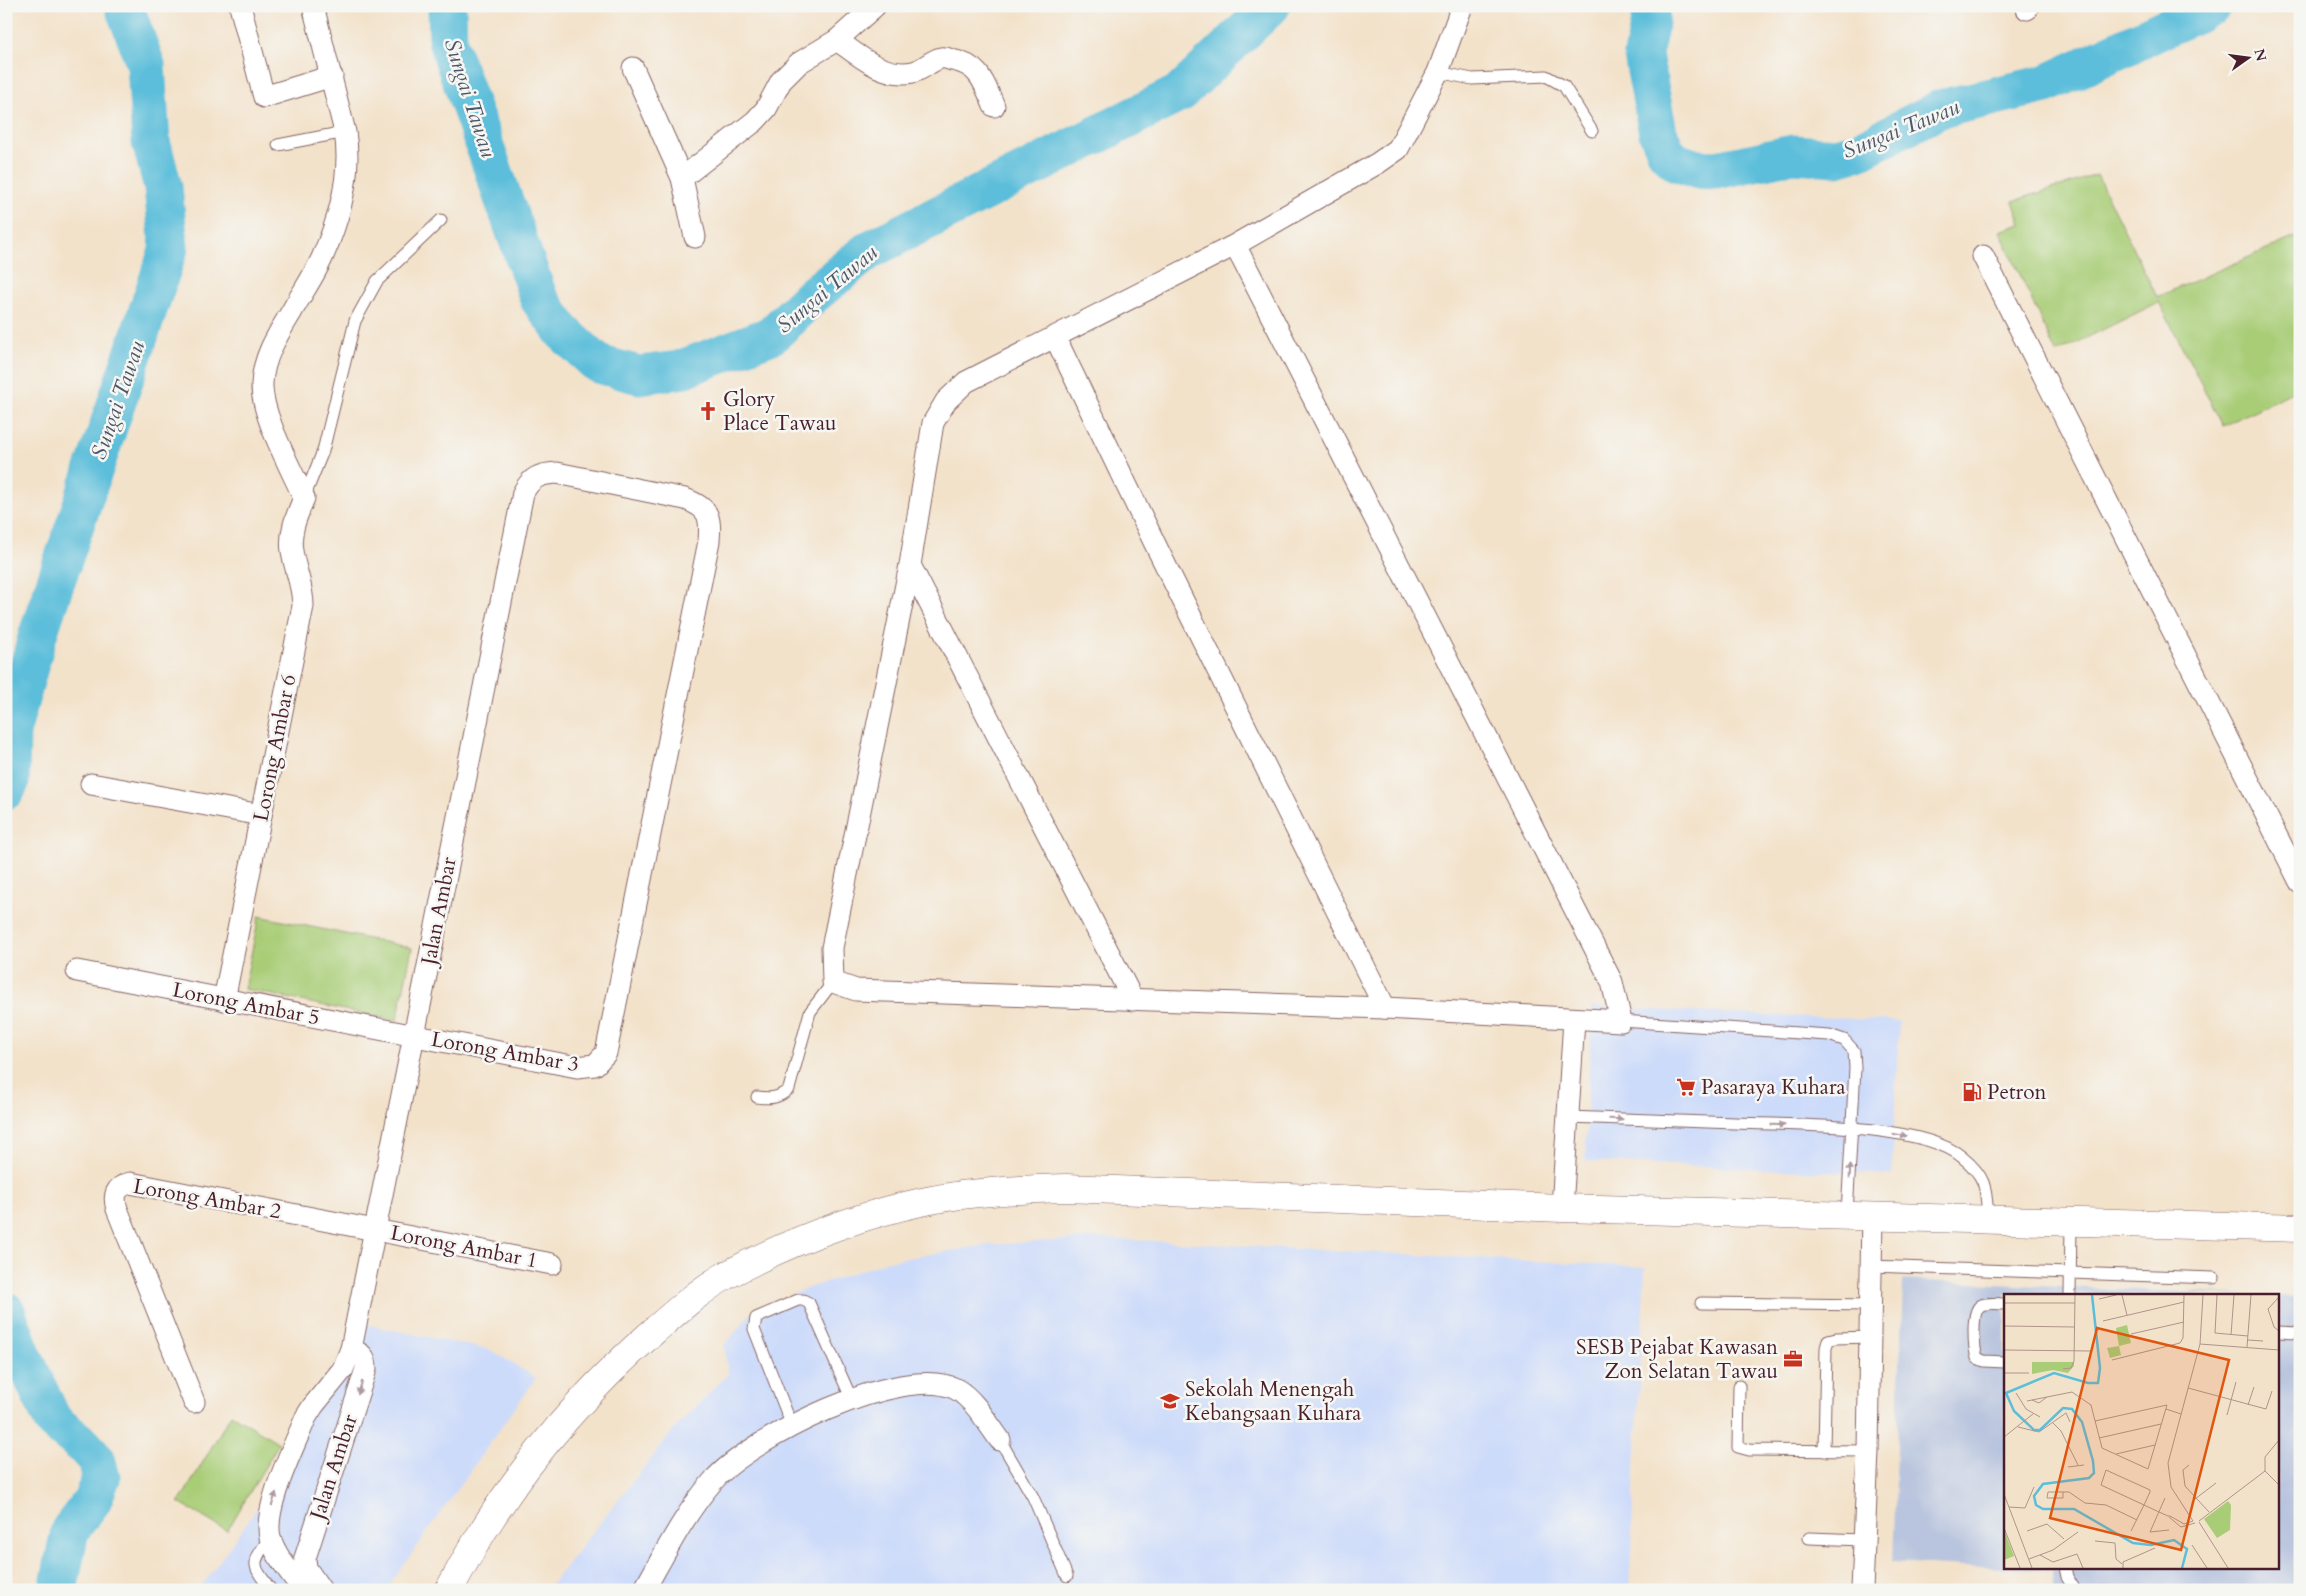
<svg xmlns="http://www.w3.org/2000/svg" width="2306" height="1596" viewBox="0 0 2306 1596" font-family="Cardo,serif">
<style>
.built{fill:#cddbfa}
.industrial{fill:#b9c5de}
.green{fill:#a9cd77;stroke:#7a7651}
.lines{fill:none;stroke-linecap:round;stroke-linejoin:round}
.river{stroke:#5cbeda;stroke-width:39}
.lane-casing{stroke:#856363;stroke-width:13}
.street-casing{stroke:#856363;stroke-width:23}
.primary-casing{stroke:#856363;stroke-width:29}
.lane{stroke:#fff;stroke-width:11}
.street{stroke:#fff;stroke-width:21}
.primary{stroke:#fff;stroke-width:28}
.oneway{fill:#ae9aa0}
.labels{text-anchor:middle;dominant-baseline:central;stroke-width:5;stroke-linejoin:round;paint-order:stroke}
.poi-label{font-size:21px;fill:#4a1f2b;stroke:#f6f6f2;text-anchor:start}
.street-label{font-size:21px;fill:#4a1f2b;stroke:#f6f6f2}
.water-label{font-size:22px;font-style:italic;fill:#505768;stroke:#f6f6f2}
.inset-river{fill:none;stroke:#5cbeda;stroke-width:2.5}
.inset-road{fill:none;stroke:#af948a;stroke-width:1}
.view{fill:#e0560e;fill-opacity:0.15;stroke:#e0560e;stroke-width:2.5}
.inset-edge{fill:none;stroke:#4a1f2b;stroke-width:2.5}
</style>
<rect width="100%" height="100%" fill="#f6f6f2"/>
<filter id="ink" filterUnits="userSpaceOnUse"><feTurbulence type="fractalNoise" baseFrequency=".02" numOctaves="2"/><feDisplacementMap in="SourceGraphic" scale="10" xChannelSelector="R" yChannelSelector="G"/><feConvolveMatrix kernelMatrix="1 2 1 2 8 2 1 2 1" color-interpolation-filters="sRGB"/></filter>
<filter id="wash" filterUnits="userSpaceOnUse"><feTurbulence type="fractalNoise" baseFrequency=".0096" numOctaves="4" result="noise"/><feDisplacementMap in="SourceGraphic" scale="20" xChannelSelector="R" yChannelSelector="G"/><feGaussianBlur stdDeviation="1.12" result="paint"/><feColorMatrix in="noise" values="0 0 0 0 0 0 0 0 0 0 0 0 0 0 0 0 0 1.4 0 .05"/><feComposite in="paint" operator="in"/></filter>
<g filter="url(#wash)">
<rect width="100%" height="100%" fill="#f3e2ca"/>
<g class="built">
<polygon points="1592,1007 1899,1021 1892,1175 1585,1161"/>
<polygon points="1097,1238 1645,1267 1629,1590 547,1590 675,1428 728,1374 724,1346 750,1314 805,1289 888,1261 987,1245"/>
<polygon points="368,1325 491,1350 536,1378 386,1590 199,1590 260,1504 304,1404"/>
</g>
<polygon class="industrial" points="1903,1280 2253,1295 2005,1295 2005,1567 2277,1567 2277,1296 2300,1297 2300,1590 2053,1590 2053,1571 1893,1562"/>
<g class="green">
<polygon points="2097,175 2157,297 2300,235 2300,388 2223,426 2159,302 2056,353 2000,231 2021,224 2013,201"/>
<polygon points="259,916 412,948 397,1021 244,989"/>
<polygon points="231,1414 279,1443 227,1531 179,1503"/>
</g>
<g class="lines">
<g class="river">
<polyline points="447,6 448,43 539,299 563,332 598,364 639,375 679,370 772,335 813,295 869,250 1180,93 1271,6"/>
<polyline points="1651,6 1650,22 1643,55 1658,133 1667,153 1676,162 1696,169 1716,170 1793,154 1837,157 1858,151 1940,109 2046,84 2212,6"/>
<polyline points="6,790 10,782 11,732 38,634 169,248 163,187 151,142 146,65 124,6"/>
<polyline points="6,1311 22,1354 53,1421 83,1445 96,1459 101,1478 92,1501 70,1530 58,1590"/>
</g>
</g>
</g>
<g filter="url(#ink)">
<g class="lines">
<g class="lane-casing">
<g id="lane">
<polyline points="1438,72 1472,79 1546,76 1564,86 1592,131"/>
<polyline points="278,145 345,132"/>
<polyline points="304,498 323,451 355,321 377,281 441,220"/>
<polyline points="1621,1021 1829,1035 1844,1040 1854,1051 1855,1068 1847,1214"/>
<path d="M 757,1097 C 771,1099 779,1098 789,1089 L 810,1012 L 833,982"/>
<path d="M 1567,1117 C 1623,1119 1679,1121 1735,1123 C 1788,1125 1922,1123 1962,1157 C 1988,1178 1986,1190 1988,1220"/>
<polyline points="1871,1266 2214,1278"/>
<polyline points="2070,1295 2071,1223"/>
<polyline points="1701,1303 1870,1305"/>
<path d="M 2005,1304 C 1998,1304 1986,1302 1980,1306 C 1971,1313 1974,1348 1977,1358 L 1984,1361 L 2005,1362"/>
<polyline points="2277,1332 2300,1333"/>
<polyline points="1739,1386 1738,1447 1749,1450 1868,1451"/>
<polyline points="792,1426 754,1329 756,1318 798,1300 803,1300 809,1303 852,1400"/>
<polyline points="1000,1440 1033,1497 1067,1576"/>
<polyline points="1824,1451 1826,1348 1828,1340 1836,1338 1870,1337"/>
<path d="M 270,1537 C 251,1565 251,1563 271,1590"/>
<polyline points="1809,1538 1864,1540"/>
<polyline points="2065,1567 2067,1577 2075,1590"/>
</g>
</g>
<g class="street-casing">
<g id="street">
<polyline points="240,6 264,97 332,76"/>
<polyline points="2026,6 2027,9"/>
<path d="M 837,40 C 859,56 884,78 913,72 C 923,70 931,60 941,58 C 944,57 949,59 952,60 C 980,65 984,83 994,106"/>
<polyline points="633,68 682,178 695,237"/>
<polyline points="682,178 755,121 766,109 781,81 799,63 837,40 875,6"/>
<polyline points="1235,245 1612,982 1621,1021 1385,1008 856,990 833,982 832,948 910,565 933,423 946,401 966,382 1235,245 1378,163 1398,149 1438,72 1462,6"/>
<polyline points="1983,256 2300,882"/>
<polyline points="1055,337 1156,546 1385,1008"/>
<polyline points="910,565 1133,1000"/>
<polyline points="91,784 261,815"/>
<path d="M 77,971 L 577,1067 L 595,1065 L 606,1053 L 709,541 C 711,516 709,508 685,499 L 557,473 C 540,474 531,477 523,493 L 351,1349 L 343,1369 L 313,1406 L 306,1417 C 294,1447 263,1507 270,1537 C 275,1556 292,1574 303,1590"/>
<path d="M 224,1000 L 303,606 C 303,586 295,570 292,551 C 289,532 297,515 304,498 C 291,468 261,415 262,384 C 263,357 278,334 292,311 C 302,293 314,276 322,258 C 339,220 352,174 345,132 L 313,6"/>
<polyline points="1562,1208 1574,1020"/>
<path d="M 194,1402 L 117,1209 C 113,1196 115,1187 130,1183 L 552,1264"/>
<path d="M 321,1590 L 306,1568 L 305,1558 L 366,1369 C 366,1356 362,1354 351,1349"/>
<path d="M 644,1590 C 665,1553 685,1513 713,1481 C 749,1439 902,1362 956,1389 C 974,1399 988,1424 1000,1440"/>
<polyline points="1862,1590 1868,1451 1872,1215"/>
</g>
</g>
<g class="primary-casing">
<path id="primary" d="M 449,1590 C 501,1491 570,1404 654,1331 C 677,1311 699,1291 725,1276 C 795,1238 882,1206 961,1195 C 996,1191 1031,1189 1066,1188 L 1562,1208 L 2300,1228"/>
</g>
<use href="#lane" class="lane"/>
<use href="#street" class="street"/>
<use href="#primary" class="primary"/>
</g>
<defs><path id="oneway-solid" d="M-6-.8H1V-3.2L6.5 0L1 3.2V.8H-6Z" transform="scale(1.25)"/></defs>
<g class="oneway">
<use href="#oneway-solid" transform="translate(1616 1119) rotate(2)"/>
<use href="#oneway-solid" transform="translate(1778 1125) rotate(2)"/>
<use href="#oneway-solid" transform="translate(1900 1135) rotate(9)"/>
<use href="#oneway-solid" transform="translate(1850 1171) rotate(-87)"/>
<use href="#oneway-solid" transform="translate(360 1388) rotate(108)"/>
<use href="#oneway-solid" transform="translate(274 1499) rotate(-72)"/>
</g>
</g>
<defs>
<g id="church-bare" transform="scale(1.5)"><path d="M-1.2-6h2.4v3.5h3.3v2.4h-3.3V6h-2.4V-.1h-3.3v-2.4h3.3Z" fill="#c8321e" stroke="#f6f6f2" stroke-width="2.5" paint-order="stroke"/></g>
<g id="supermarket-bare" transform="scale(1.5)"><path d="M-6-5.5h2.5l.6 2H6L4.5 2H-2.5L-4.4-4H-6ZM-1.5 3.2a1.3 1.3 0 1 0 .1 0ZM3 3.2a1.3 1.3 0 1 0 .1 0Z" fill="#c8321e" stroke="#f6f6f2" stroke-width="2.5" paint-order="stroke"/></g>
<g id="fuel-bare" transform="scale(1.5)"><path d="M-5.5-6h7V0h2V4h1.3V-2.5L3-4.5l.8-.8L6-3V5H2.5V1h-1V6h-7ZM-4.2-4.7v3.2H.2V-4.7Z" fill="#c8321e" stroke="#f6f6f2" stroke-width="2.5" paint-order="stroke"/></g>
<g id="office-bare" transform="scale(1.5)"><path d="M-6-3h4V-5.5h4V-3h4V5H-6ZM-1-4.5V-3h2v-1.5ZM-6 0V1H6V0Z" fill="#c8321e" stroke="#f6f6f2" stroke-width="2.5" paint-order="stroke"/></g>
<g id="school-bare" transform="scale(1.5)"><path d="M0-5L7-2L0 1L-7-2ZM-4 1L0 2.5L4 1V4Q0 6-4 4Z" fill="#c8321e" stroke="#f6f6f2" stroke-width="2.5" paint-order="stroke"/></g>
</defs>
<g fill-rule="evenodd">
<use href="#church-bare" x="708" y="411"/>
<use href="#supermarket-bare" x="1686" y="1087"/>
<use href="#fuel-bare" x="1972" y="1092"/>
<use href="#office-bare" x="1793" y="1359"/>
<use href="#school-bare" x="1170" y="1401"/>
</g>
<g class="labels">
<g class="poi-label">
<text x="723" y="399">Glory<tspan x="723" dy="24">Place Tawau</tspan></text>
<text x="1701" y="1087">Pasaraya Kuhara</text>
<text x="1987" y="1092">Petron</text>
<text x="1778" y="1347" text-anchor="end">SESB Pejabat Kawasan<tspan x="1778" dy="24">Zon Selatan Tawau</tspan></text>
<text x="1185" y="1389">Sekolah Menengah<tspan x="1185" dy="24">Kebangsaan Kuhara</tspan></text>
</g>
<g class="street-label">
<text transform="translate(275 748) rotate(-79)">Lorong Ambar 6</text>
<text transform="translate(439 911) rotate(-79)">Jalan Ambar</text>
<text transform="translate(246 1004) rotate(11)">Lorong Ambar 5</text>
<text transform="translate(505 1052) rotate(10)">Lorong Ambar 3</text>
<text transform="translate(207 1199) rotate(10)">Lorong Ambar 2</text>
<text transform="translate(464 1247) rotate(11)">Lorong Ambar 1</text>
<text transform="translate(334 1467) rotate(-72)">Jalan Ambar</text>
</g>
<g class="water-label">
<text transform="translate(470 98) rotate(72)">Sungai Tawau</text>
<text transform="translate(1901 129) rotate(-22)">Sungai Tawau</text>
<text transform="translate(827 289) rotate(-40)">Sungai Tawau</text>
<text transform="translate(118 400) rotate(-71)">Sungai Tawau</text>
</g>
</g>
<g transform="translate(2004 1294)">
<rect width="275" height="275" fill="#f3e2ca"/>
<path d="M 123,31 L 127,49 L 115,52 L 117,61 L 106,64 L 103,54 L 115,52 L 112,34 ZM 28,68 L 70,68 L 70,72 L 64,79 L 49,76 L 28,80 ZM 224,207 L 227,211 L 226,236 L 213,244 L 200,225 ZM 0,236 L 10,262 L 0,266 Z" fill="#a9cd77"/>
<path class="inset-river" d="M 88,1 L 96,74 L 94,89 L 84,89 L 50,79 L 2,99 L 10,117 L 30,136 L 36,136 L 59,114 L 68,115 L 78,128 L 89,167 L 90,179 L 85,184 L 39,190 L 30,202 L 32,211 L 39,215 L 70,215 L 129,249 L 147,251 L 170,246 L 183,255 L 178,274"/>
<path class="inset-road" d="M 118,1 L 123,21M 213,1 L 211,39 L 244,42M 275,3 L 264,15 L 270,33 L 275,37M 95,5 L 112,1M 0,9 L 71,9M 99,27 L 180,8M 0,32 L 71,33M 127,40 L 180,28M 227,41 L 230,1M 244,46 L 259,47M 196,50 L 275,56M 243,53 L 247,1M 0,56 L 88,57M 108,66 L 176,49 L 179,44 L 180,1M 59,75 L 67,74 L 70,67 L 71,1M 0,79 L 25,79M 184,94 L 262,115 L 268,97M 12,99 L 22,115 L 36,123M 28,106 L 35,109 L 43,103M 23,107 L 68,98 L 87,111 L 98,154 L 144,175 L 163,111 L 91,127M 244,111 L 250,93M 162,115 L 177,120M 223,121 L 232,88M 48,128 L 57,137 L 74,171M 14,133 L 35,138 L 62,119 L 66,128M 0,143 L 29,120M 95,144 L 157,130M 112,160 L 151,151M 185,171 L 179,176 L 181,192 L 205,218M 64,173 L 80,171M 261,177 L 275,191M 59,198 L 59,204 L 43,204 L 44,198 L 65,198 L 81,209 L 102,211 L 133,226M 0,200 L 28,274M 161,204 L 146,238 L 165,236M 191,205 L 212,189M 5,213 L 21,214 L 30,193M 165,223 L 177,233 L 191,229M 189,227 L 167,193 L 164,169 L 196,50 L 199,1M 195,227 L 261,177 L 261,163 L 275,146M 195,228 L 224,274M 0,234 L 16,274M 23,237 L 43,230 L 60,245M 127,237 L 140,211 L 146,198 L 146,196 L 102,176 L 97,191 L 140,211 L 155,218 L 164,222 L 166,222 L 180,230 L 189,227M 91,247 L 111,249 L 112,265 L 118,270M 188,251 L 203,274M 36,261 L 49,268 L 73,260 L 79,274M 25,265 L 49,256 L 74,238M 119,274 L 119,268 L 151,254"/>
<path class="view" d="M 93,34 L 225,66 L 177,256 L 46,224 Z"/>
<rect width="275" height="275" class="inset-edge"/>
</g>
<rect width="2306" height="1596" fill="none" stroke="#f6f6f2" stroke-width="25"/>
<g transform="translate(2248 58) rotate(76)" stroke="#f6f6f2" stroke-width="4" paint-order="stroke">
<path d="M0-4L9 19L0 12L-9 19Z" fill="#4a1f2b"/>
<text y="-8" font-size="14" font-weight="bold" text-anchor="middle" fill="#4a1f2b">N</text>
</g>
</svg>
